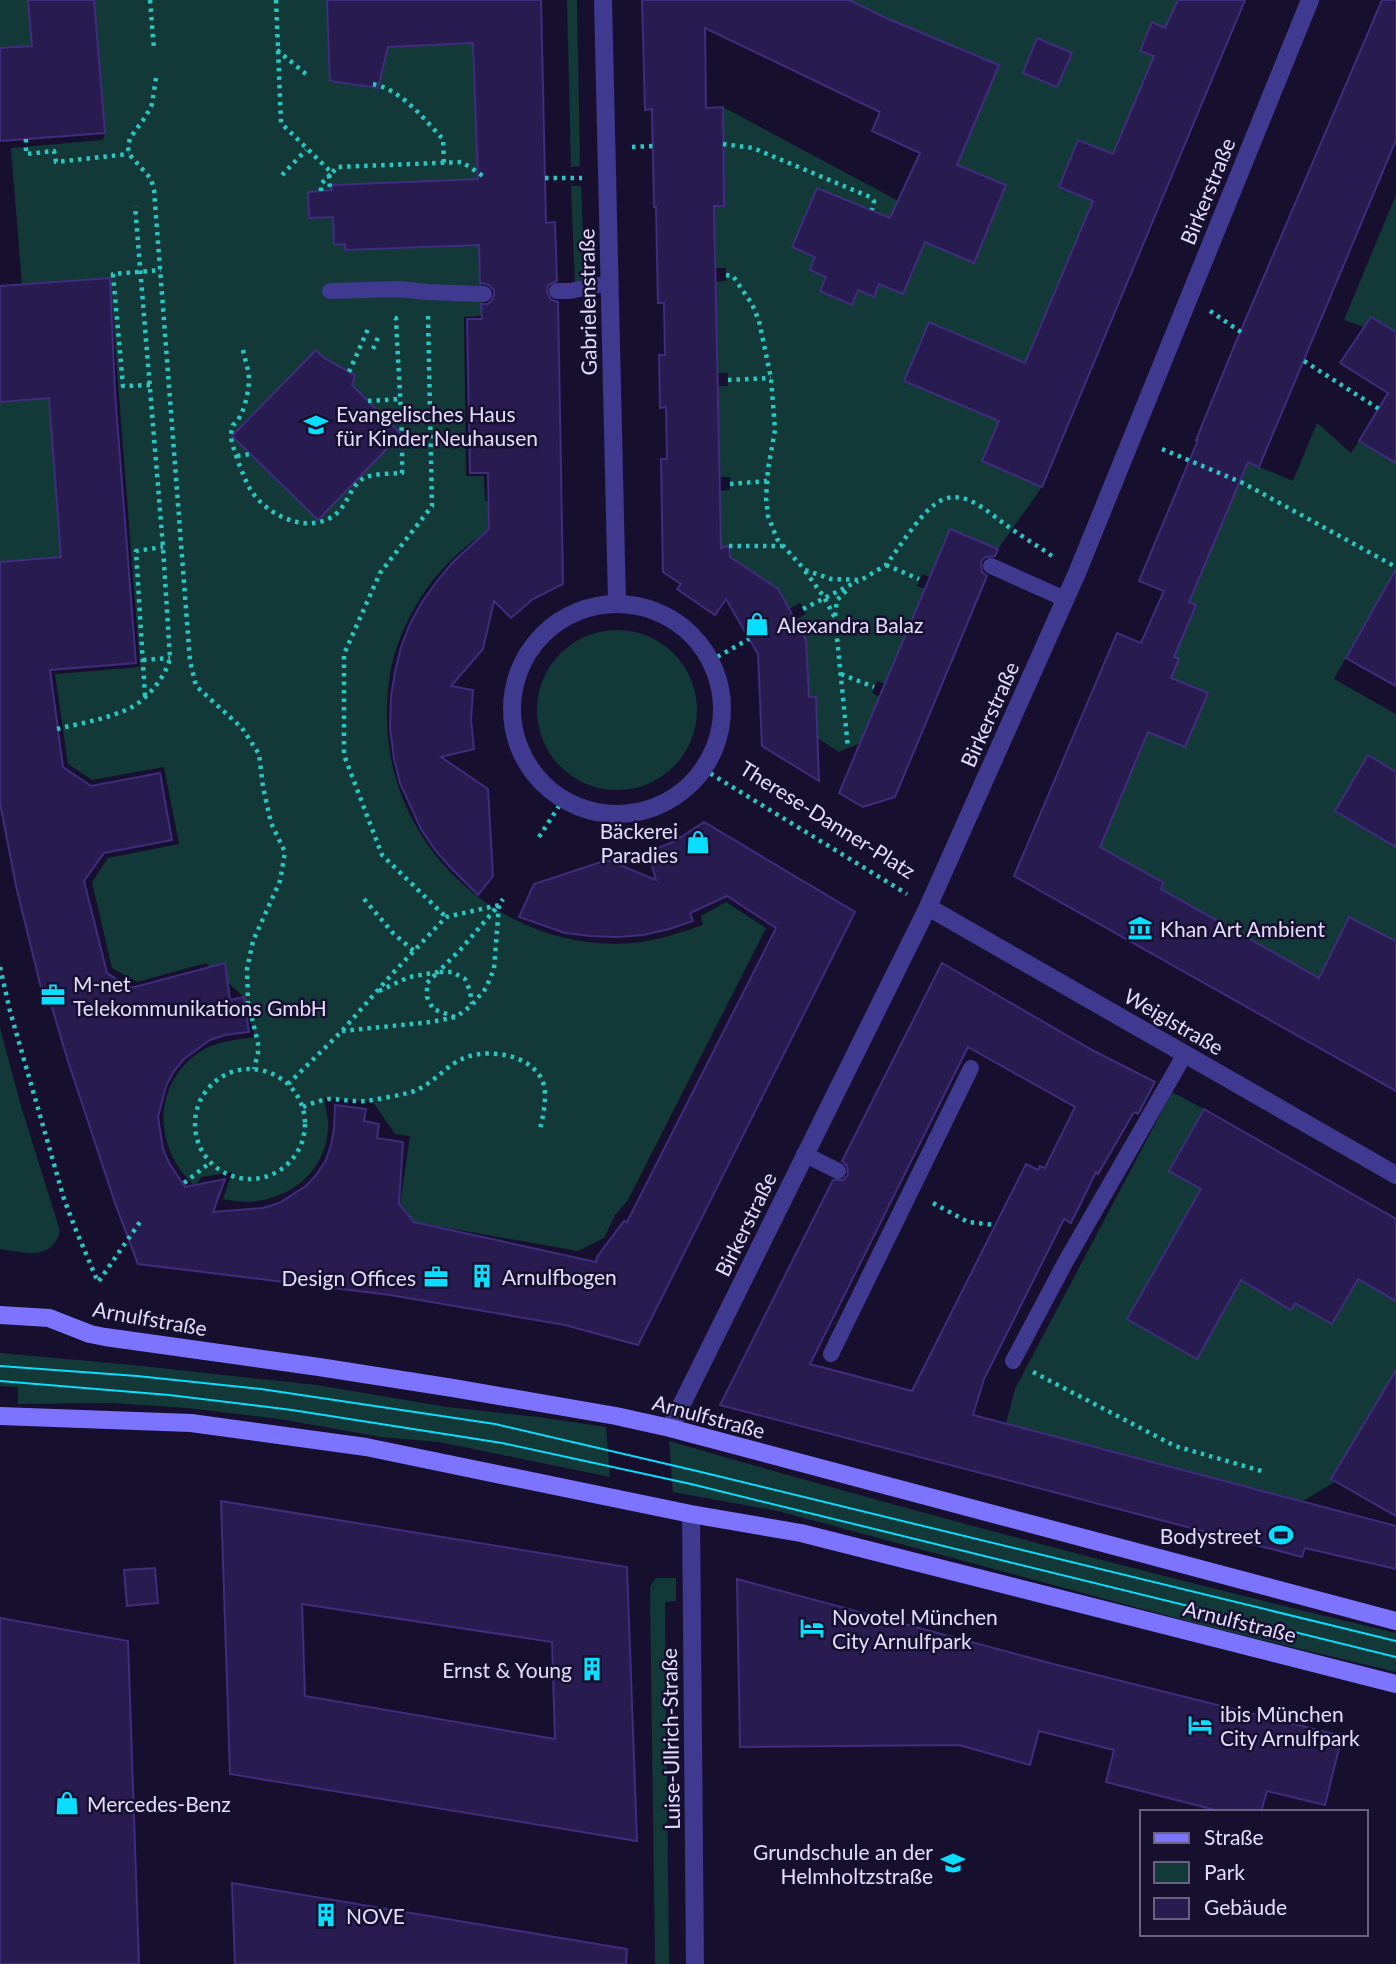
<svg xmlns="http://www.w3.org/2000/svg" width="1396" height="1964" viewBox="0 0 1396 1964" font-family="Lato,sans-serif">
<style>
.green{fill:#133838}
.building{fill:#281b50;stroke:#3f2c7d;stroke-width:2;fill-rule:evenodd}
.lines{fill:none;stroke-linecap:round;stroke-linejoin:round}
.path{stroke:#2ac6c2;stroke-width:4.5;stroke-dasharray:3.5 5;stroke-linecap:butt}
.service{stroke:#3f398f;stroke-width:16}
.minor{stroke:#3f398f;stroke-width:18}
.secondary{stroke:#7c74ff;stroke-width:18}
.tram{stroke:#09deff;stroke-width:2}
.labels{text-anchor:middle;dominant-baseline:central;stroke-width:5;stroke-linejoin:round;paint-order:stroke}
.street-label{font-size:21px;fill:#e2ddff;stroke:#16102e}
.poi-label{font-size:21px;fill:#e2ddff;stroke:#16102e;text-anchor:start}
</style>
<rect width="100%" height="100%" fill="#16102e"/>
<g class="green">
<polygon points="0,0 28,0 32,46 0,48"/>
<path d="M 94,0 L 474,0 L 481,183 L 482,316 L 464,317 L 466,476 L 484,476 L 485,501 L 497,501 L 497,524 C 450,555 418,589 398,644 C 389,667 387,693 387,717 C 387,841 492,943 615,944 C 646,944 674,935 703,925 L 701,916 L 726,902 L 766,928 L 628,1200 L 615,1215 L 604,1238 L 578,1251 L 414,1222 L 400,1205 L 410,1136 L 395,1134 L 373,1102 L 324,1098 C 326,1109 329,1120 328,1131 C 323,1183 271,1211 223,1199 L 232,1172 L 201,1177 L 195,1186 C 154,1149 151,1087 198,1053 C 215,1041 235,1040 255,1037 L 244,997 L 206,963 L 137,982 L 112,968 L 92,882 L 108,858 L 179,844 L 164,767 L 92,780 L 68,764 L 55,674 L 140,667 L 110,278 L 22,285 L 11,148 L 103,140 L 105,133 Z"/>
<polygon points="567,0 577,0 580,166 571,167"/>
<polygon points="849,0 1178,0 1166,28 1141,50 1154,56 1113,154 1078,140 1059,186 1093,201 1025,363 929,322 904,381 999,421 983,461 1042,487 998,549 951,530 930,577 922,574 917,586 925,589 885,684 877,681 872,693 880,697 860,743 839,752 811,734 816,697 809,697 806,640 795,620 806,614 800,603 789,609 730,557 729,547 716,549 721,512 720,491 730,490 730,477 720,477 714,407 719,407 718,386 728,386 728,373 718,373 718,353 713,352 712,303 717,302 716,282 726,281 726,268 716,268 710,206 724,205 723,107 934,220 928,234 817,188 792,247 815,257 810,270 826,277 820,291 852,304 858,290 874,297 879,284 925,242 974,263 1006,185 957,165 999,65 886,18"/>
<polygon points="571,186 581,186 585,286 575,286"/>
<polygon points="1396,195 1396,332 1371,317 1364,327 1344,320"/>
<polygon points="49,398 61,557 0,562 0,402"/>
<polygon points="1317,423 1351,453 1359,441 1396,463 1396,590 1387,585 1334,679 1396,714 1396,772 1368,755 1335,811 1396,847 1396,941 1349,917 1332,951 1383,1014 1161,889 1164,883 1100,847 1148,732 1185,747 1207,694 1171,678 1178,659 1174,657 1196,605 1189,602 1248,462 1293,481"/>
<circle cx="617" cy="710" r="80"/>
<path d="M 0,1028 L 21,1106 L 60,1231 C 52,1262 24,1252 0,1249 Z"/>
<polygon points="1172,1092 1204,1109 1169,1170 1201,1189 1128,1319 1197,1359 1271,1228 1396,1301 1396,1370 1336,1471 1333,1483 1303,1501 1006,1423 1015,1389"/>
<polygon points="0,1353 132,1365 316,1385 447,1407 538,1417 606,1427 610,1477 439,1442 381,1437 280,1419 188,1408 112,1403 18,1404 18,1387 0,1386"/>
<path d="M 669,1441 C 910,1511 1152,1575 1396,1633 L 1396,1672 L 1213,1628 L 778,1511 L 673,1492 Z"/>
<polygon points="656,1578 676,1578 676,1601 665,1602 669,1964 655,1964 650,1588 652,1583"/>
</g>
<g class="building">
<polygon points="28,0 94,0 105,133 0,141 0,48 32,46"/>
<polygon points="327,0 541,0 546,223 555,222 557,281 548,285 547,292 551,300 558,302 563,584 533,599 511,618 494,601 483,649 451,686 473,690 471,720 474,749 441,757 488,789 493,876 478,895 451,868 435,850 421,829 400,783 394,759 390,727 391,696 395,672 401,647 410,624 422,602 437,581 453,562 489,529 488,473 470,473 467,319 482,319 481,304 488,304 492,300 494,295 494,290 489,285 480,283 479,245 345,250 345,244 334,245 333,217 309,218 308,192 332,190 332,185 478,179 473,43 388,47 378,88 330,81"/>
<polygon points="642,0 849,0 886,18 999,65 957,165 1006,185 974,263 925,242 903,294 879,284 874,297 858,290 852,305 820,291 826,277 810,270 815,257 792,247 817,188 890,218 920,153 872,131 880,112 705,28 706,108 723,107 724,206 714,206 721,548 729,546 730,557 778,589 806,640 809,697 816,697 819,781 762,746 758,654 726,599 715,615 677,589 681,584 663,572 661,459 667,459 666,407 660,408 659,355 665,355 664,303 658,303 656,207 654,207 652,109 645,110"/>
<polygon points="1178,0 1245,0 1042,487 982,461 999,421 904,381 929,322 1025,363 1093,201 1059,187 1078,140 1113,154 1154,56 1140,51 1152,22 1165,28"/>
<polygon points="1382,0 1396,0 1396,140 1259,467 1248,462 1189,602 1196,605 1174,657 1179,659 1171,678 1208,693 1185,747 1148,732 1100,847 1164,883 1161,889 1319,978 1349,917 1396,941 1396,1091 1014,876 1117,633 1141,643 1164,591 1139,581 1198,440 1196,440 1233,349"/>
<polygon points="1037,38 1072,53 1057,87 1023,73"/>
<polygon points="110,278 115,393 136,663 50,670 63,767 91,786 160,773 172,840 104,853 84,881 107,973 131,988 225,963 230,1000 244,997 249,1032 225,1035 210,1040 184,1059 174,1071 166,1086 158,1117 163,1149 169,1163 185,1187 225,1179 213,1212 263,1208 279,1203 306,1186 317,1174 326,1160 331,1145 334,1129 335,1105 366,1109 364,1121 379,1124 377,1138 403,1142 399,1204 414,1222 596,1262 597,1257 624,1221 627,1222 776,928 727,896 690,913 693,921 669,929 643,935 617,937 591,936 565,933 519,917 534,884 604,861 610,861 656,880 648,852 675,841 704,822 855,912 638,1345 565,1325 390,1295 138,1264 115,1203 67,1058 51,1004 45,1004 16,886 0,803 0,562 61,557 49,398 0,402 0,286"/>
<polygon points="1371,317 1396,332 1396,463 1359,441 1388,393 1340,363"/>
<polygon points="316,350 324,358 355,375 352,385 401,434 318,520 232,436"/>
<polygon points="950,529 998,549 995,556 985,557 981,562 982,572 987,576 895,797 863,807 839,793"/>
<polygon points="1396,569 1396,686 1346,658"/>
<polygon points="1368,755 1396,772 1396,847 1335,811"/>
<path d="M 942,963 L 1092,1050 L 1155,1082 L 1138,1114 L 1134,1112 L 1098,1174 L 1096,1172 L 1071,1223 L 1064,1219 L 984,1379 L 973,1415 L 1396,1526 L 1396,1569 L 1305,1548 L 1302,1557 L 720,1405 L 833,1180 L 843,1180 L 848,1175 L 847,1166 L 842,1161 ZM 968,1047 L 1075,1107 L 1045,1168 L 1040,1166 L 1038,1170 L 1026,1164 L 912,1391 L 810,1364 Z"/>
<polygon points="1204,1109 1396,1219 1396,1301 1358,1279 1332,1324 1295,1303 1291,1310 1241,1280 1197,1359 1127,1319 1201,1189 1169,1171"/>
<polygon points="1396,1370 1396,1516 1331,1479"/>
<path d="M 221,1501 L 627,1567 L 637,1841 L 230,1774 ZM 302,1604 L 552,1642 L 555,1739 L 305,1696 Z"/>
<polygon points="155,1568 158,1603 127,1606 124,1570"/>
<polygon points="737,1579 1057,1665 1342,1736 1325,1805 1267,1791 1261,1812 1223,1812 1106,1782 1114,1750 1039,1731 1030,1765 959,1745 740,1747"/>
<polygon points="0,1618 128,1641 139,1964 0,1964"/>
<polygon points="232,1883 627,1949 626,1964 235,1964"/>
</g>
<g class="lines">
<g class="path">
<polyline points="150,0 154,49"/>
<polyline points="276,0 281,123 332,173 337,167 462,162 483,176"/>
<polyline points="277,50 306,74"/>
<polyline points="156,78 152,104 146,116 130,138 128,147 129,154 151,179 154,190 190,661 196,686 242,728 259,754 263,787 271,823 285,852 280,881 253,941 247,969 248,1002 258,1043 258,1053 254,1069"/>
<path d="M 373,84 C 402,90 424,119 443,139 L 444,163"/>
<polyline points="26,139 26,154 54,151 56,162 129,154"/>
<polyline points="723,144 753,148 870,197 874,201 872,210"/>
<polyline points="632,147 653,146"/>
<polyline points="282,175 306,150"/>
<polyline points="329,175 330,190"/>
<polyline points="545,178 582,178"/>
<polyline points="321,191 321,184 332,173"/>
<path d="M 726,275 L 733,276 L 752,304 L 759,321 L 771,378 L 775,430 L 768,469 L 766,498 L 768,516 L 777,539 L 805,570 L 831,579 L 861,580 L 886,565 C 898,549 919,516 934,505 C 960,484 985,510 1006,525 C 1022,537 1040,547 1056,559"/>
<polyline points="1210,311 1241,332"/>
<polyline points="428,316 432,506 380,573 344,654 344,755 382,855 446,917"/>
<polyline points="373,349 379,335"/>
<path d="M 243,350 C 245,359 248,368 249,378 C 249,391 244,417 233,425 C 232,429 231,432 231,436 C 231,445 244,478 249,487 C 264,515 310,537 337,513 C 348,503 351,485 364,478 C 375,473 390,474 402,473 C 403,421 398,370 396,318 L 391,318"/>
<polyline points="1304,361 1379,409"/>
<polyline points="349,372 368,329"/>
<polyline points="728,380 771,378"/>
<polyline points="150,385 123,386 113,274 161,270"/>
<polyline points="368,401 399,399"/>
<polyline points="1162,449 1243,483 1396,567"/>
<polyline points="237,456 251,454"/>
<polyline points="730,484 767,481"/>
<polyline points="729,546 782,546"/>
<polyline points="886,565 919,579"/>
<polyline points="805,571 824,597 835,618 848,748"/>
<polyline points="803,609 858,581"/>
<polyline points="835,616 837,600 849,588"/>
<polyline points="143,660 170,658"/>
<polyline points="710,661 749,639"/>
<polyline points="841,674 874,687"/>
<polyline points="145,696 136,551 163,547"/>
<path d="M 57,729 C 81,723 108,719 130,708 C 147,700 166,676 170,658 L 163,547 L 135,206"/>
<polyline points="703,769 907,894"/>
<polyline points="539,837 563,800"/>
<polyline points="364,899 393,933 414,951"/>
<polyline points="0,967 10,1011 64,1199 75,1228 98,1282"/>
<polyline points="379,991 409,977 438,972 461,949 498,906"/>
<polyline points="455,1017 433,1009 427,997 427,983 438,972 452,972 465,979 470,991 472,1004"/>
<polyline points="342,1031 431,1022 456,1017 472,1005 486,988 494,969 499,905"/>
<circle cx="250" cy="1124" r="55"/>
<polyline points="288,1084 341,1032 392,974 446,917 499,905 503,899"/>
<path d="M 303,1107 C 311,1104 320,1100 328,1099 C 341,1099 353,1102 366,1101 C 379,1099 395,1096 408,1093 C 434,1086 445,1064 467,1057 C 492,1048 537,1056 544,1086 C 547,1099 543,1116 540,1129"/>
<polyline points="184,1183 211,1162"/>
<polyline points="933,1203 968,1222 995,1225"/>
<polyline points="99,1281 142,1219"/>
<polyline points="1033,1372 1175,1446 1265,1472"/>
</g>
<g class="service">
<polyline points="330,291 399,289 427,292 484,294"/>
<polyline points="557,291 570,291 609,283"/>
<polyline points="991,566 1065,599"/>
<polyline points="804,1154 838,1171"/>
<polyline points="831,1354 971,1068"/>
<polyline points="1013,1361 1066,1261 1185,1054"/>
</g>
<g class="minor">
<polyline points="603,0 617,603"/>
<circle cx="617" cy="709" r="105"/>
<polyline points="928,907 1396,1175"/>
<polyline points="670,1428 928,907 1077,573 1310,0"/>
<polyline points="691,1514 695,1964"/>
</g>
<g class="secondary">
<polyline points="0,1315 49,1318 90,1334 105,1337 319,1367 453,1388 616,1416 670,1428 1396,1621"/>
<polyline points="0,1416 191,1423 366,1447 691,1514 801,1533 1396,1684"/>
</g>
<g class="tram">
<polyline points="0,1366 137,1376 261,1389 495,1424 697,1471 1396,1641"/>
<polyline points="0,1381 169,1395 292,1410 502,1443 691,1484 1396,1657"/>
</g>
</g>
<defs>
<g id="school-bare" transform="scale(1.89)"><path d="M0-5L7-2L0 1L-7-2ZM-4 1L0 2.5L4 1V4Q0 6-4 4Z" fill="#09deff" stroke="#16102e" stroke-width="2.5" paint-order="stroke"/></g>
<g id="shop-bare" transform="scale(1.89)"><path d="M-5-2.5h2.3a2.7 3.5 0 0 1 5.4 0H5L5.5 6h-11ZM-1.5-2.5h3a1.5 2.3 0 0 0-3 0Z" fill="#09deff" stroke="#16102e" stroke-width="2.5" paint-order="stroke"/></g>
<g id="museum-bare" transform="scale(1.89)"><path d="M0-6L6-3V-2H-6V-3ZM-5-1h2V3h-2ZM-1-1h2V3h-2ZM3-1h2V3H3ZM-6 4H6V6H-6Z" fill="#09deff" stroke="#16102e" stroke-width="2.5" paint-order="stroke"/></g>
<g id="office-bare" transform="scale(1.89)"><path d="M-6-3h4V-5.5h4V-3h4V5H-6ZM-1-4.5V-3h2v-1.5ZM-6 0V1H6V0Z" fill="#09deff" stroke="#16102e" stroke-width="2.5" paint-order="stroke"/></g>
<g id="building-bare" transform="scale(1.89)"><path d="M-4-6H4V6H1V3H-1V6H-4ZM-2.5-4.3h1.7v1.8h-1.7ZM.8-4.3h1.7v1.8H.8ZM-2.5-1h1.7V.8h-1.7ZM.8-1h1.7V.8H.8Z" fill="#09deff" stroke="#16102e" stroke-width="2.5" paint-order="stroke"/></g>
<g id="stadium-bare" transform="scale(1.89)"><path d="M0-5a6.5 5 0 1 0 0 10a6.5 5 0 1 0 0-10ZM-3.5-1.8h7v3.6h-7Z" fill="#09deff" stroke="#16102e" stroke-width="2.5" paint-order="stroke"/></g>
<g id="hotel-bare" transform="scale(1.89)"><path d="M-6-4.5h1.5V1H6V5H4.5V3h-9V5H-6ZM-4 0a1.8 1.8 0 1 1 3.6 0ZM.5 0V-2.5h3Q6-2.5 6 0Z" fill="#09deff" stroke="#16102e" stroke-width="2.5" paint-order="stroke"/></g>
</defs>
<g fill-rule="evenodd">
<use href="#school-bare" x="316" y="425"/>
<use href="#shop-bare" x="757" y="624"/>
<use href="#shop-bare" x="698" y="842"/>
<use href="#museum-bare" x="1140" y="928"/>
<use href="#office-bare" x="53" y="995"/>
<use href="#building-bare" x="482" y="1276"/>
<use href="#office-bare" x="436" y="1277"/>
<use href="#stadium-bare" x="1281" y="1535"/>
<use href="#hotel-bare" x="812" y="1628"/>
<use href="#building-bare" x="592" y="1669"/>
<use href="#hotel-bare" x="1200" y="1725"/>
<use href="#shop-bare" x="67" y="1803"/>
<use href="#school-bare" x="953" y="1863"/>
<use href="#building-bare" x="326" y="1915"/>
</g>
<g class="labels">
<g class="street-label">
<text transform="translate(1207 191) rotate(-68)">Birkerstraße</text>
<text transform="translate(587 302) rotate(-91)">Gabrielenstraße</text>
<text transform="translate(989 714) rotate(-66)">Birkerstraße</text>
<text transform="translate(828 819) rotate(32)">Therese-Danner-Platz</text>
<text transform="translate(1174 1021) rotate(30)">Weiglstraße</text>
<text transform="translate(745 1224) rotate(-64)">Birkerstraße</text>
<text transform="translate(150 1318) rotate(10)">Arnulfstraße</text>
<text transform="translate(709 1416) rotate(15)">Arnulfstraße</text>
<text transform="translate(1240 1621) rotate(14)">Arnulfstraße</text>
<text transform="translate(670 1739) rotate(-91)">Luise-Ullrich-Straße</text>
</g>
<g class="poi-label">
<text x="336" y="413">Evangelisches Haus<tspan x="336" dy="24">für Kinder Neuhausen</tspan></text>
<text x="777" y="624">Alexandra Balaz</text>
<text x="678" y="830" text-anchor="end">Bäckerei<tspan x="678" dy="24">Paradies</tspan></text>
<text x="1160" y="928">Khan Art Ambient</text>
<text x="73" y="983">M-net<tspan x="73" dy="24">Telekommunikations GmbH</tspan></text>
<text x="502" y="1276">Arnulfbogen</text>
<text x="416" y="1277" text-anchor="end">Design Offices</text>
<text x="1261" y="1535" text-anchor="end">Bodystreet</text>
<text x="832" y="1616">Novotel München<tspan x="832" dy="24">City Arnulfpark</tspan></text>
<text x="572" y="1669" text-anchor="end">Ernst &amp; Young</text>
<text x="1220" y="1713">ibis München<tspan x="1220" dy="24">City Arnulfpark</tspan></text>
<text x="87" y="1803">Mercedes-Benz</text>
<text x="933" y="1851" text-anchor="end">Grundschule an der<tspan x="933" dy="24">Helmholtzstraße</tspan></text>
<text x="346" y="1915">NOVE</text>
</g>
</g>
<rect x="1140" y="1810" width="228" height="126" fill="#16102e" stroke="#686282" stroke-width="2"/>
<rect x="1154" y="1833" width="35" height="10" fill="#7c74ff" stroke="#686282" stroke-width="2"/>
<text x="1204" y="1845" font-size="21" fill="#e2ddff">Straße</text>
<rect x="1154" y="1862" width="35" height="21" fill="#133838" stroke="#686282" stroke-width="2"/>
<text x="1204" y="1880" font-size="21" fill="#e2ddff">Park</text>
<rect x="1154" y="1898" width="35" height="21" fill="#281b50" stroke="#686282" stroke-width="2"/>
<text x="1204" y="1915" font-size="21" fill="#e2ddff">Gebäude</text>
</svg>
